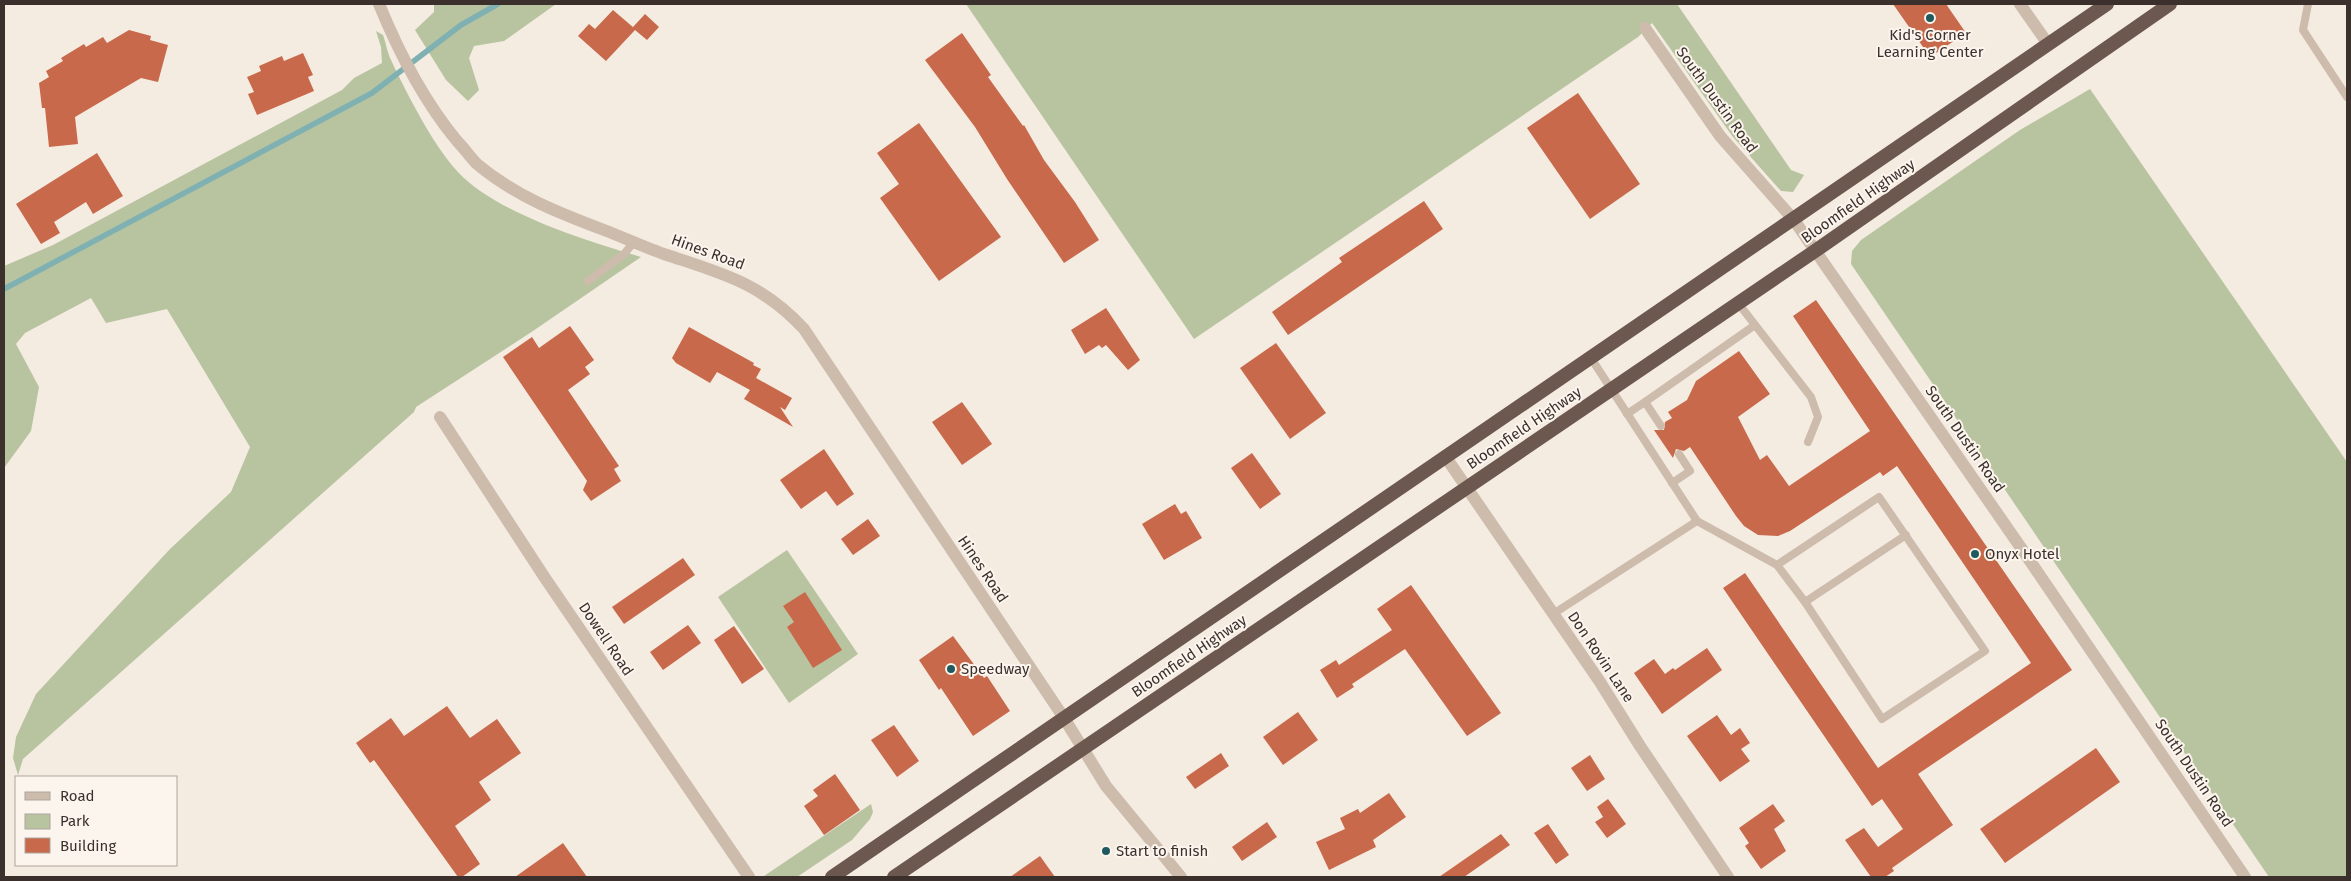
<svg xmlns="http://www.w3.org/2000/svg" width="2351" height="881" viewBox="0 0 2351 881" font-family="'Fira Sans',sans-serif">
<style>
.green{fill:#b8c4a0}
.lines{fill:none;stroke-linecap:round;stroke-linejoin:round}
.stream{stroke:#7fb0b2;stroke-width:5.5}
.building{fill:#c8694b}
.service{stroke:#cdbbac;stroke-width:8}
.minor{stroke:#cdbbac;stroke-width:12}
.tertiary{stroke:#cdbbac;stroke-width:12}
.trunk{stroke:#6c584f;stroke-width:14}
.poi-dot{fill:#1f5a5e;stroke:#fbf5ee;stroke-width:2}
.labels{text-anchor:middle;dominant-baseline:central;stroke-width:4;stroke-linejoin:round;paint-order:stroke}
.poi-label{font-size:15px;fill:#3b302b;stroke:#fbf5ee;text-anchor:start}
.street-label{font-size:15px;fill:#3b302b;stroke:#fbf5ee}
</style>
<rect width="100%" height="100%" fill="#f4ebe1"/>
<g class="green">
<polygon points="434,4 556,4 504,41 474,46 469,58 479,90 468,101 446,80 415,30 434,12"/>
<polygon points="966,4 1677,4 1791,170 1804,175 1793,192 1781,191 1733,137 1652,23 1638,37 1194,339"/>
<path d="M 376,31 L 383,35 C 386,43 387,52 391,60 C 406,92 433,145 457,171 C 495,213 587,241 641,257 L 533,331 L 416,407 L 414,412 L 23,759 L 18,775 L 13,758 L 16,737 L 36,694 L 170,549 L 231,492 L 250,447 L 167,309 L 106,323 L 91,298 L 25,333 L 16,344 L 39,387 L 31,431 L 4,468 L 4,266 L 53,245 L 342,90 L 354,78 L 382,63 L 381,47 Z"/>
<polygon points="2090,89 2347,462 2347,877 2269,877 1851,264 1852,251 1861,240 2020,130"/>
<polygon points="787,550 858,654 789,703 718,597"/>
<polygon points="871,804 873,812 870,819 852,840 797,877 764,876"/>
</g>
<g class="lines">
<polyline class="stream" points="4,289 372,93 461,25 498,4"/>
</g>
<g class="building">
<polygon points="1893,4 1946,4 1966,33 1930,57"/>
<polygon points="613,10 634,28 633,27 645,14 659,27 647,40 635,30 606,61 578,36 589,24 595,29"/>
<polygon points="129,30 151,36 150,40 168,45 158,82 141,78 75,117 78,144 49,147 45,108 42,108 39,83 49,77 46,71 63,61 61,58 84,44 86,47 103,37 107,43"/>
<polygon points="962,33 991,75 988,77 1023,126 1024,125 1044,160 1075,202 1099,240 1064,263 1007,179 975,127 925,60"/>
<polygon points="303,53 313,75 308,77 314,91 257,115 248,94 254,92 247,77 261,71 259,66 282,56 284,61"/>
<polygon points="1578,93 1640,184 1590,219 1527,128"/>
<polygon points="919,123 1001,237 939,281 880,198 899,184 877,153"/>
<polygon points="97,153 123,196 93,214 86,202 54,222 60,233 41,244 16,204"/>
<polygon points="1424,201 1443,229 1288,335 1272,312 1342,262 1339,258"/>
<polygon points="1816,300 2072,670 1918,774 1953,825 1892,868 1894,871 1885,877 1871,877 1845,840 1864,828 1878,847 1903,829 1882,799 1872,806 1723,588 1745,573 1878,768 2031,663 1897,466 1883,476 1880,472 1790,531 1778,536 1758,535 1744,526 1736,516 1690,447 1684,451 1676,449 1673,458 1654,430 1664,430 1665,422 1672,418 1668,412 1687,400 1696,381 1739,351 1770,394 1738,417 1760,460 1767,455 1789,486 1870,431 1793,316"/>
<polygon points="1106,308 1140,360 1128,370 1106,345 1102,348 1099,345 1085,354 1071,330"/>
<polygon points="570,326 594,360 585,367 590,374 568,390 619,466 614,469 621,481 591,501 583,490 587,481 503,357 532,337 539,348"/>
<polygon points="689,327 754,363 753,365 761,369 756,378 792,398 785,410 780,407 793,427 744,399 750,390 717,372 710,383 676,363 672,358"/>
<polygon points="1276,343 1326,413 1290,439 1240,368"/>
<polygon points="962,402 992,444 962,465 932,422"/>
<polygon points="824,449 854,494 837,506 826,491 801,509 780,480"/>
<polygon points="1252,453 1281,494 1260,509 1231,468"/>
<polygon points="1175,504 1181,514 1186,511 1202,538 1164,560 1142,524"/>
<polygon points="868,519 880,536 853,555 841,539"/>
<polygon points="683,558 695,575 624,624 612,607"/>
<polygon points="1411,585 1501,713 1467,736 1405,649 1352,684 1354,687 1337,698 1320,670 1336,660 1339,665 1392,630 1377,609"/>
<polygon points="805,592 842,650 813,668 787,627 794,622 783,606"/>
<polygon points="688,625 701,643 663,670 650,652"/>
<polygon points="734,626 764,669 742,684 714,640"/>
<polygon points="953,636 984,678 987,676 1010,711 973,736 941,688 939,690 919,660"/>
<polygon points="1707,648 1722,670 1662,714 1634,673 1654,659 1665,674 1673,668 1675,670"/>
<polygon points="447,706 470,738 497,719 521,753 479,782 491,800 455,826 480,864 462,877 458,877 374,760 370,763 356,743 391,718 404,736"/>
<polygon points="1298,712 1318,740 1283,765 1263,737"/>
<polygon points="1717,715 1731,735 1740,728 1750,743 1741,749 1750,761 1720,782 1687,736"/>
<polygon points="894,725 919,761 897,777 871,740"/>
<polygon points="2096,748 2120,782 2005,863 1980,829"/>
<polygon points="1221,753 1229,766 1195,789 1186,777"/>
<polygon points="1590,755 1605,779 1587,791 1571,768"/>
<polygon points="835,774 860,810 824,835 804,806 818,796 813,790"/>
<polygon points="1389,793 1406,817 1373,840 1376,847 1329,870 1316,842 1345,829 1340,818 1358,809 1360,813"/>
<polygon points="1608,799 1626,824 1607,838 1595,822 1603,817 1597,807"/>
<polygon points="1773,804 1785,821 1774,829 1786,851 1761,869 1745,846 1749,843 1739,828"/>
<polygon points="1267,822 1277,837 1242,861 1232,847"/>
<polygon points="1548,824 1569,855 1556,864 1534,833"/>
<polygon points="1501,834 1510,845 1464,877 1439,877"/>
<polygon points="563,843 587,877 515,877"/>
<polygon points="1040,856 1055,877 1010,877"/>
</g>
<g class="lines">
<g class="service">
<polyline points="2308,4 2303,30 2347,97"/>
<polyline points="588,281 624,254 634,242"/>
<polyline points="1738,303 1811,397 1818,417 1808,442"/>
<polyline points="1591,358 1697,521 1777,565 1879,497 1985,651 1882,719 1805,602 1777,565"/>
<polyline points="1645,402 1755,325"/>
<polyline points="1627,414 1645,402 1661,426"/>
<polyline points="1672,483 1690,471 1679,454"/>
<polyline points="1805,602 1906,535"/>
<polyline points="1553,614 1697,521"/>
</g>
<g class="minor">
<path d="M 379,4 C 399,53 423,100 457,141 C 464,148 470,157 477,164 C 515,196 559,213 604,230 C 625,238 646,248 667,255 C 724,274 761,283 804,329 L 1064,718 L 1106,786 L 1181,877"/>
<polyline points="2020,4 2048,44"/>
<polyline points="1645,28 1720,136 1794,220"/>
<polyline points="440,417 545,578 749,877"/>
<polyline points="1445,456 1600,682 1640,746 1728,877"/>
</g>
<polyline class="tertiary" points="1794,220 2026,555 2245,877"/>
<g class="trunk">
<polyline points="832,877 2107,4"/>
<polyline points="894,877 1815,251 2170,4"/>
</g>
</g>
<g class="poi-dot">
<circle cx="1930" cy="18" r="5"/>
<circle cx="1975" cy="554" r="5"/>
<circle cx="951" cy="669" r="5"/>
<circle cx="1106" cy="851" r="5"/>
</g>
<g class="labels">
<g class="poi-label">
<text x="1930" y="35" text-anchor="middle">Kid's Corner<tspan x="1930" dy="17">Learning Center</tspan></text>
<text x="1985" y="554">Onyx Hotel</text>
<text x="961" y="669">Speedway</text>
<text x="1116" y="851">Start to finish</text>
</g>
<g class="street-label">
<text transform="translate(1717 100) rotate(54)">South Dustin Road</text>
<text transform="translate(1858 201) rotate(-35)">Bloomfield Highway</text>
<text transform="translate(708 252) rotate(20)">Hines Road</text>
<text transform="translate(1524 428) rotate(-34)">Bloomfield Highway</text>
<text transform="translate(1965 439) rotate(55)">South Dustin Road</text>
<text transform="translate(983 569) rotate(56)">Hines Road</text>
<text transform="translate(606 639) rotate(56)">Dowell Road</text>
<text transform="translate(1189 656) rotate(-34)">Bloomfield Highway</text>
<text transform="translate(1601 657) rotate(56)">Don Rovin Lane</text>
<text transform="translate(2194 773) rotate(56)">South Dustin Road</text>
</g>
</g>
<rect width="2351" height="881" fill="none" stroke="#3b302b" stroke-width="10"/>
<rect x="15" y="776" width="162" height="90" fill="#fbf5ee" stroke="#aea6a0"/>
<rect x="25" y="792" width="25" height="8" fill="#cdbbac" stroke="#aea6a0"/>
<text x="60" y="801" font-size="15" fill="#3b302b">Road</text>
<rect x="25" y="814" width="25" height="15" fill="#b8c4a0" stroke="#aea6a0"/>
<text x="60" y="826" font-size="15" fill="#3b302b">Park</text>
<rect x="25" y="838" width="25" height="15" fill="#c8694b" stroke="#aea6a0"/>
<text x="60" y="851" font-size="15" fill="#3b302b">Building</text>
</svg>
